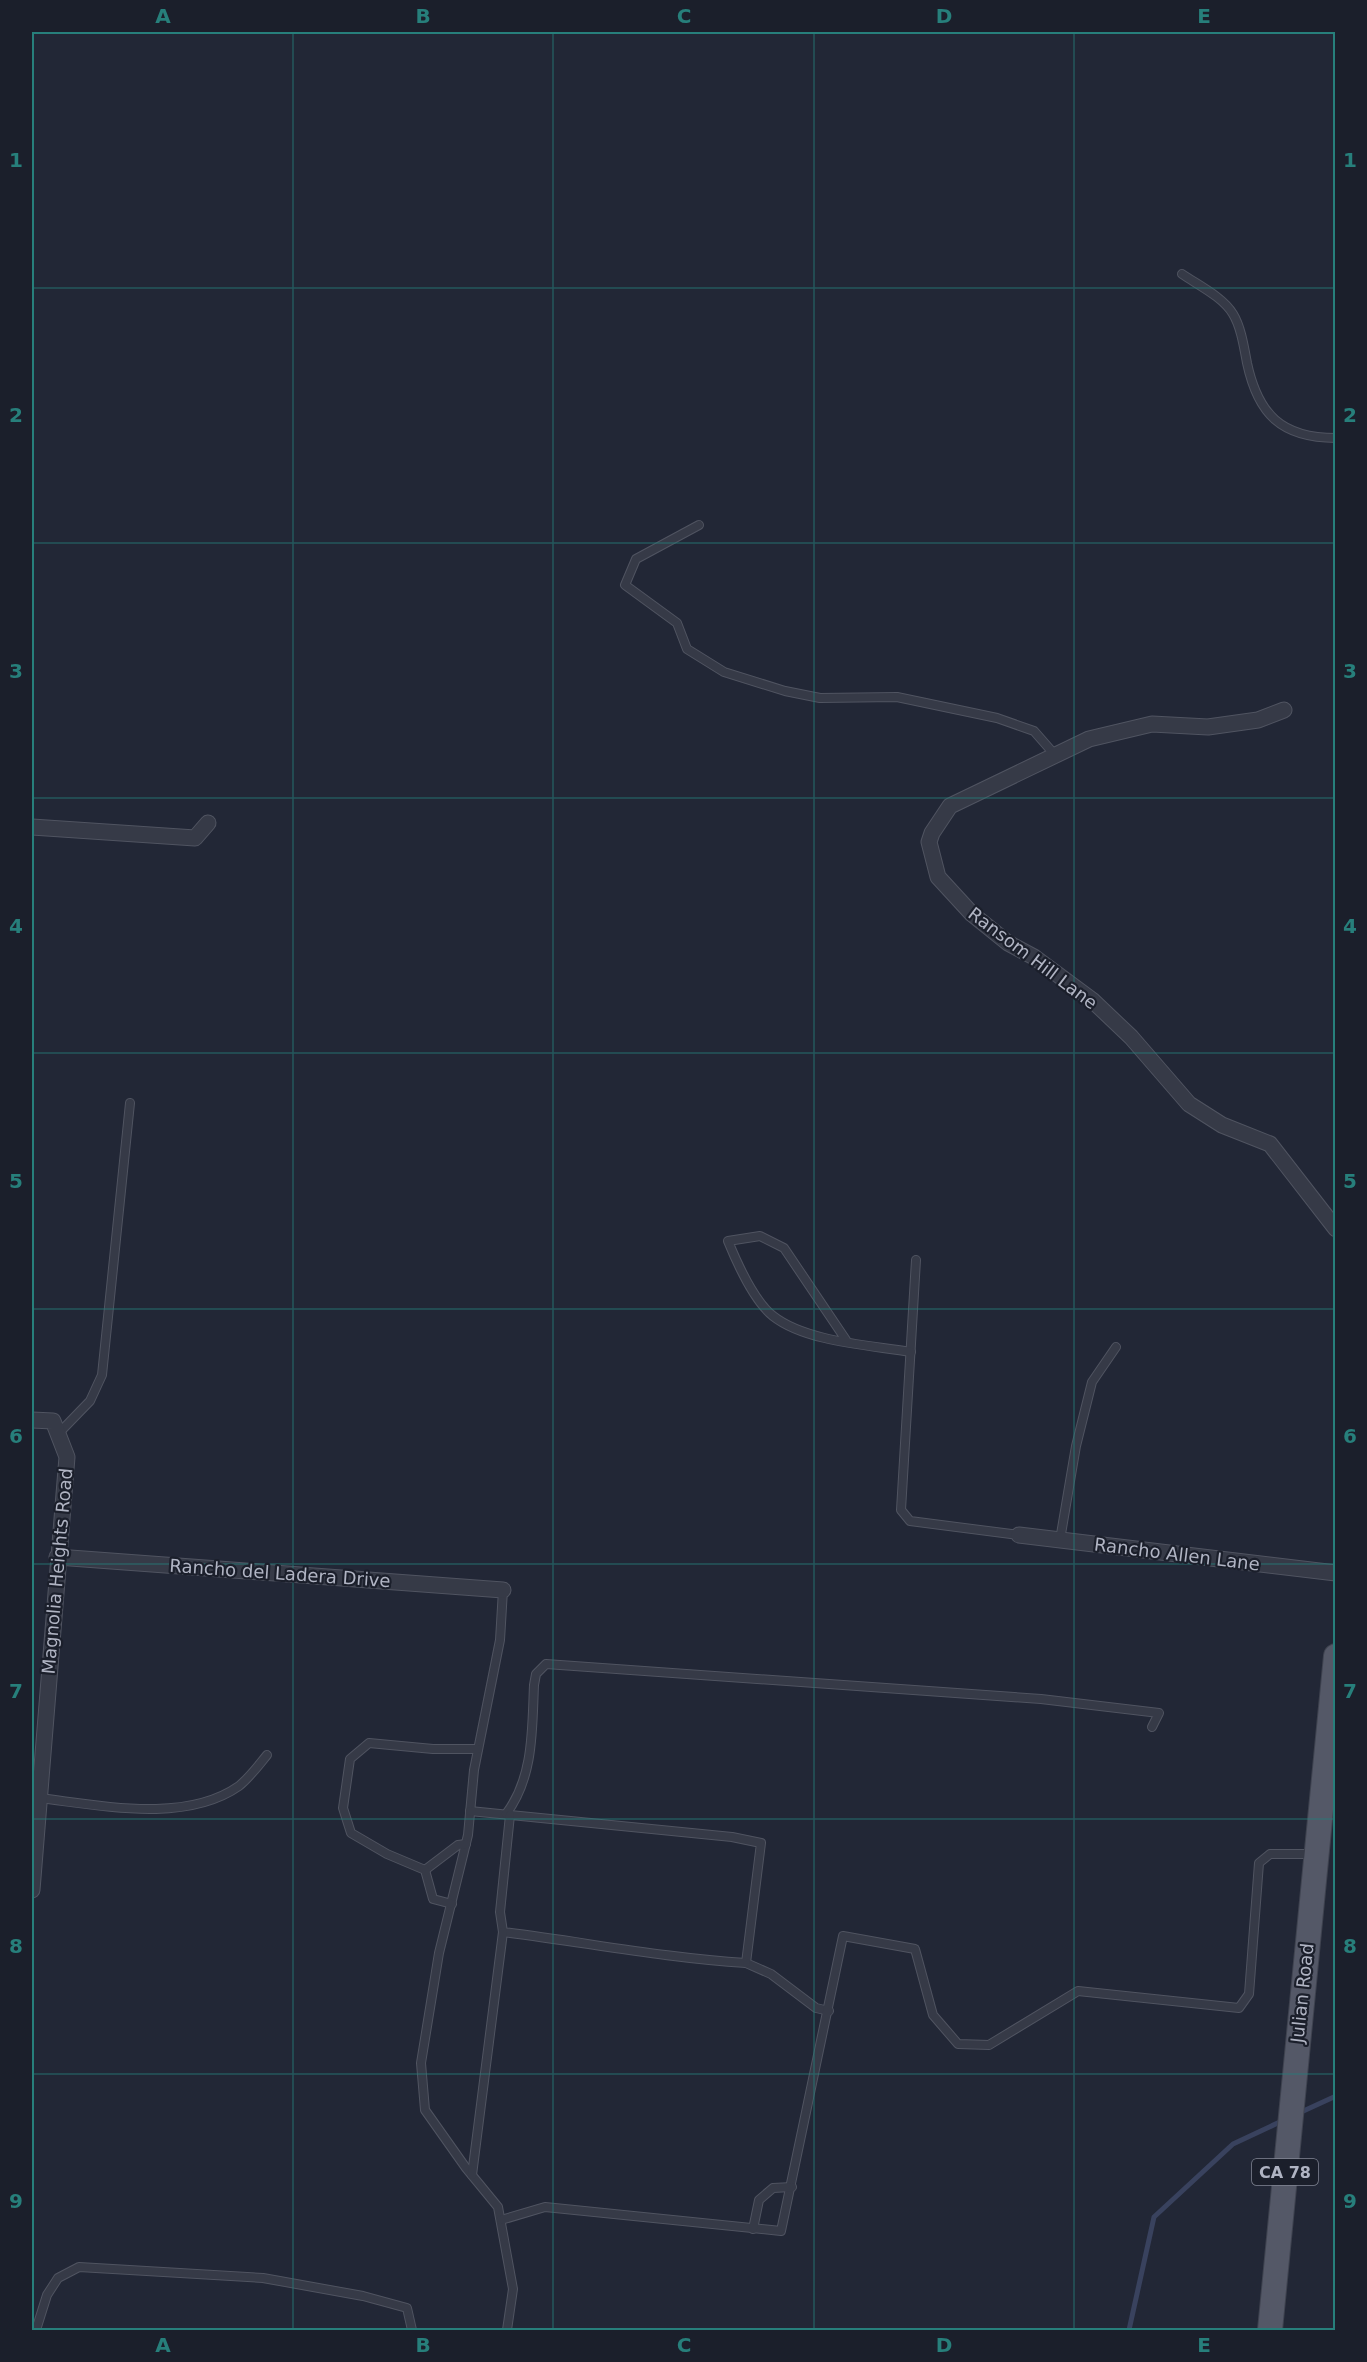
<svg xmlns="http://www.w3.org/2000/svg" width="1367" height="2362" viewBox="0 0 1367 2362" font-family="'DejaVu Sans',sans-serif">
<style>
.lines{fill:none;stroke-linecap:round;stroke-linejoin:round}
.stream{stroke:#39425e;stroke-width:5}
.service-casing{stroke:#505461;stroke-width:10}
.minor-casing{stroke:#505461;stroke-width:17}
.primary-casing{stroke:#3f4350;stroke-width:26}
.service{stroke:#363a47;stroke-width:8}
.minor{stroke:#363a47;stroke-width:15}
.primary{stroke:#545867;stroke-width:24}
.grid{fill:none;stroke:#277f7b;stroke-width:1.5;stroke-opacity:0.55}
.labels{text-anchor:middle;dominant-baseline:central;stroke-width:4.5;stroke-linejoin:round;paint-order:stroke}
.shield{fill:#1b1f2b;stroke:#838795;stroke-width:1.5}
.shield-label{font-size:16px;font-weight:bold;fill:#b0b4c3}
.street-label{font-size:18px;fill:#b0b4c3;stroke:#1b1f2b}
.neatline{fill:none;stroke:#277f7b;stroke-width:2}
.grid-label{font-size:20px;text-anchor:middle;font-weight:bold;fill:#277f7b}
</style>
<rect width="100%" height="100%" fill="#222736"/>
<g class="lines">
<g class="stream">
<polyline points="1299,2113 1336,2096"/>
<polyline points="1129,2330 1154,2217 1233,2144 1282,2121"/>
</g>
<g class="service-casing">
<g id="service">
<path d="M 1182,274 C 1198,285 1223,297 1233,314 C 1241,327 1244,347 1247,363 C 1258,414 1281,438 1336,438"/>
<polyline points="699,525 636,559 625,585 677,623 687,649 724,672 785,691 820,698 897,697 997,718 1034,731 1055,755"/>
<polyline points="916,1260 901,1510 910,1521 1019,1535"/>
<path d="M 846,1340 L 784,1248 L 760,1236 L 728,1241 C 737,1263 754,1301 773,1316 C 806,1342 870,1345 911,1352"/>
<polyline points="58,1434 90,1401 102,1375 130,1103"/>
<polyline points="1060,1540 1076,1446 1092,1382 1116,1347"/>
<polyline points="503,1590 500,1640 474,1770 468,1835 439,1953 421,2063 425,2110 466,2168 498,2207 513,2289 507,2330"/>
<path d="M 39,1798 C 99,1805 185,1824 239,1786 C 250,1777 258,1766 267,1755"/>
<polyline points="470,1811 732,1837 761,1843 746,1963 771,1974 816,2008 829,2011"/>
<path d="M 506,1814 C 534,1777 532,1729 534,1685 L 536,1674 L 546,1664 L 1041,1699 L 1159,1713 L 1152,1727"/>
<path d="M 510,1815 L 500,1912 L 503,1932 C 584,1942 665,1958 746,1963"/>
<polyline points="425,1870 458,1845 466,1844"/>
<polyline points="452,1904 433,1899 425,1870 387,1854 351,1833 343,1808 350,1759 369,1743 433,1749 478,1749"/>
<polyline points="472,2175 503,1932"/>
<polyline points="501,2220 545,2207 781,2231 843,1936 915,1949 933,2015 958,2044 989,2045 1078,1991 1239,2008 1249,1994 1259,1863 1270,1854 1314,1854"/>
<polyline points="753,2229 759,2200 773,2188 792,2187"/>
<polyline points="36,2330 47,2295 58,2278 79,2267 263,2278 363,2296 407,2308 412,2330"/>
</g>
</g>
<g class="minor-casing">
<g id="minor">
<polyline points="1284,710 1258,720 1208,727 1152,724 1089,739 950,806 932,833 929,842 938,877 972,914 1008,943 1034,957 1092,1000 1131,1037 1189,1104 1222,1125 1270,1144 1336,1229"/>
<polyline points="32,827 195,838 208,823"/>
<polyline points="32,1420 53,1421 67,1457 32,1890"/>
<polyline points="1019,1535 1336,1573"/>
<polyline points="57,1557 503,1590"/>
</g>
</g>
<g class="primary-casing">
<polyline id="primary" points="1270,2330 1336,1656"/>
</g>
<use href="#service" class="service"/>
<use href="#minor" class="minor"/>
<use href="#primary" class="primary"/>
</g>
<path class="grid" d="M 293,32 L 293,2330M 553,32 L 553,2330M 814,32 L 814,2330M 1074,32 L 1074,2330M 32,288 L 1336,288M 32,543 L 1336,543M 32,798 L 1336,798M 32,1053 L 1336,1053M 32,1309 L 1336,1309M 32,1564 L 1336,1564M 32,1819 L 1336,1819M 32,2074 L 1336,2074"/>
<g class="labels">
<rect class="shield" x="1252" y="2159" width="66" height="26" rx="4.5"/>
<g class="shield-label">
<text x="1285" y="2172">CA 78</text>
</g>
<g class="street-label">
<text transform="translate(1033 958) rotate(37)">Ransom Hill Lane</text>
<text transform="translate(1177 1554) rotate(7)">Rancho Allen Lane</text>
<text transform="translate(57 1571) rotate(-85)">Magnolia Heights Road</text>
<text transform="translate(280 1573) rotate(4)">Rancho del Ladera Drive</text>
<text transform="translate(1302 1993) rotate(-84)">Julian Road</text>
</g>
</g>
<rect width="1367" height="2362" fill="none" stroke="#1b1f2b" stroke-width="66"/>
<rect x="33" y="33" width="1301" height="2296" class="neatline"/>
<g class="grid-label">
<text x="163" y="23">A</text>
<text x="423" y="23">B</text>
<text x="684" y="23">C</text>
<text x="944" y="23">D</text>
<text x="1204" y="23">E</text>
<text x="16" y="167">1</text>
<text x="1350" y="167">1</text>
<text x="16" y="422">2</text>
<text x="1350" y="422">2</text>
<text x="16" y="678">3</text>
<text x="1350" y="678">3</text>
<text x="16" y="933">4</text>
<text x="1350" y="933">4</text>
<text x="16" y="1188">5</text>
<text x="1350" y="1188">5</text>
<text x="16" y="1443">6</text>
<text x="1350" y="1443">6</text>
<text x="16" y="1698">7</text>
<text x="1350" y="1698">7</text>
<text x="16" y="1953">8</text>
<text x="1350" y="1953">8</text>
<text x="16" y="2208">9</text>
<text x="1350" y="2208">9</text>
<text x="163" y="2352">A</text>
<text x="423" y="2352">B</text>
<text x="684" y="2352">C</text>
<text x="944" y="2352">D</text>
<text x="1204" y="2352">E</text>
</g>
</svg>
